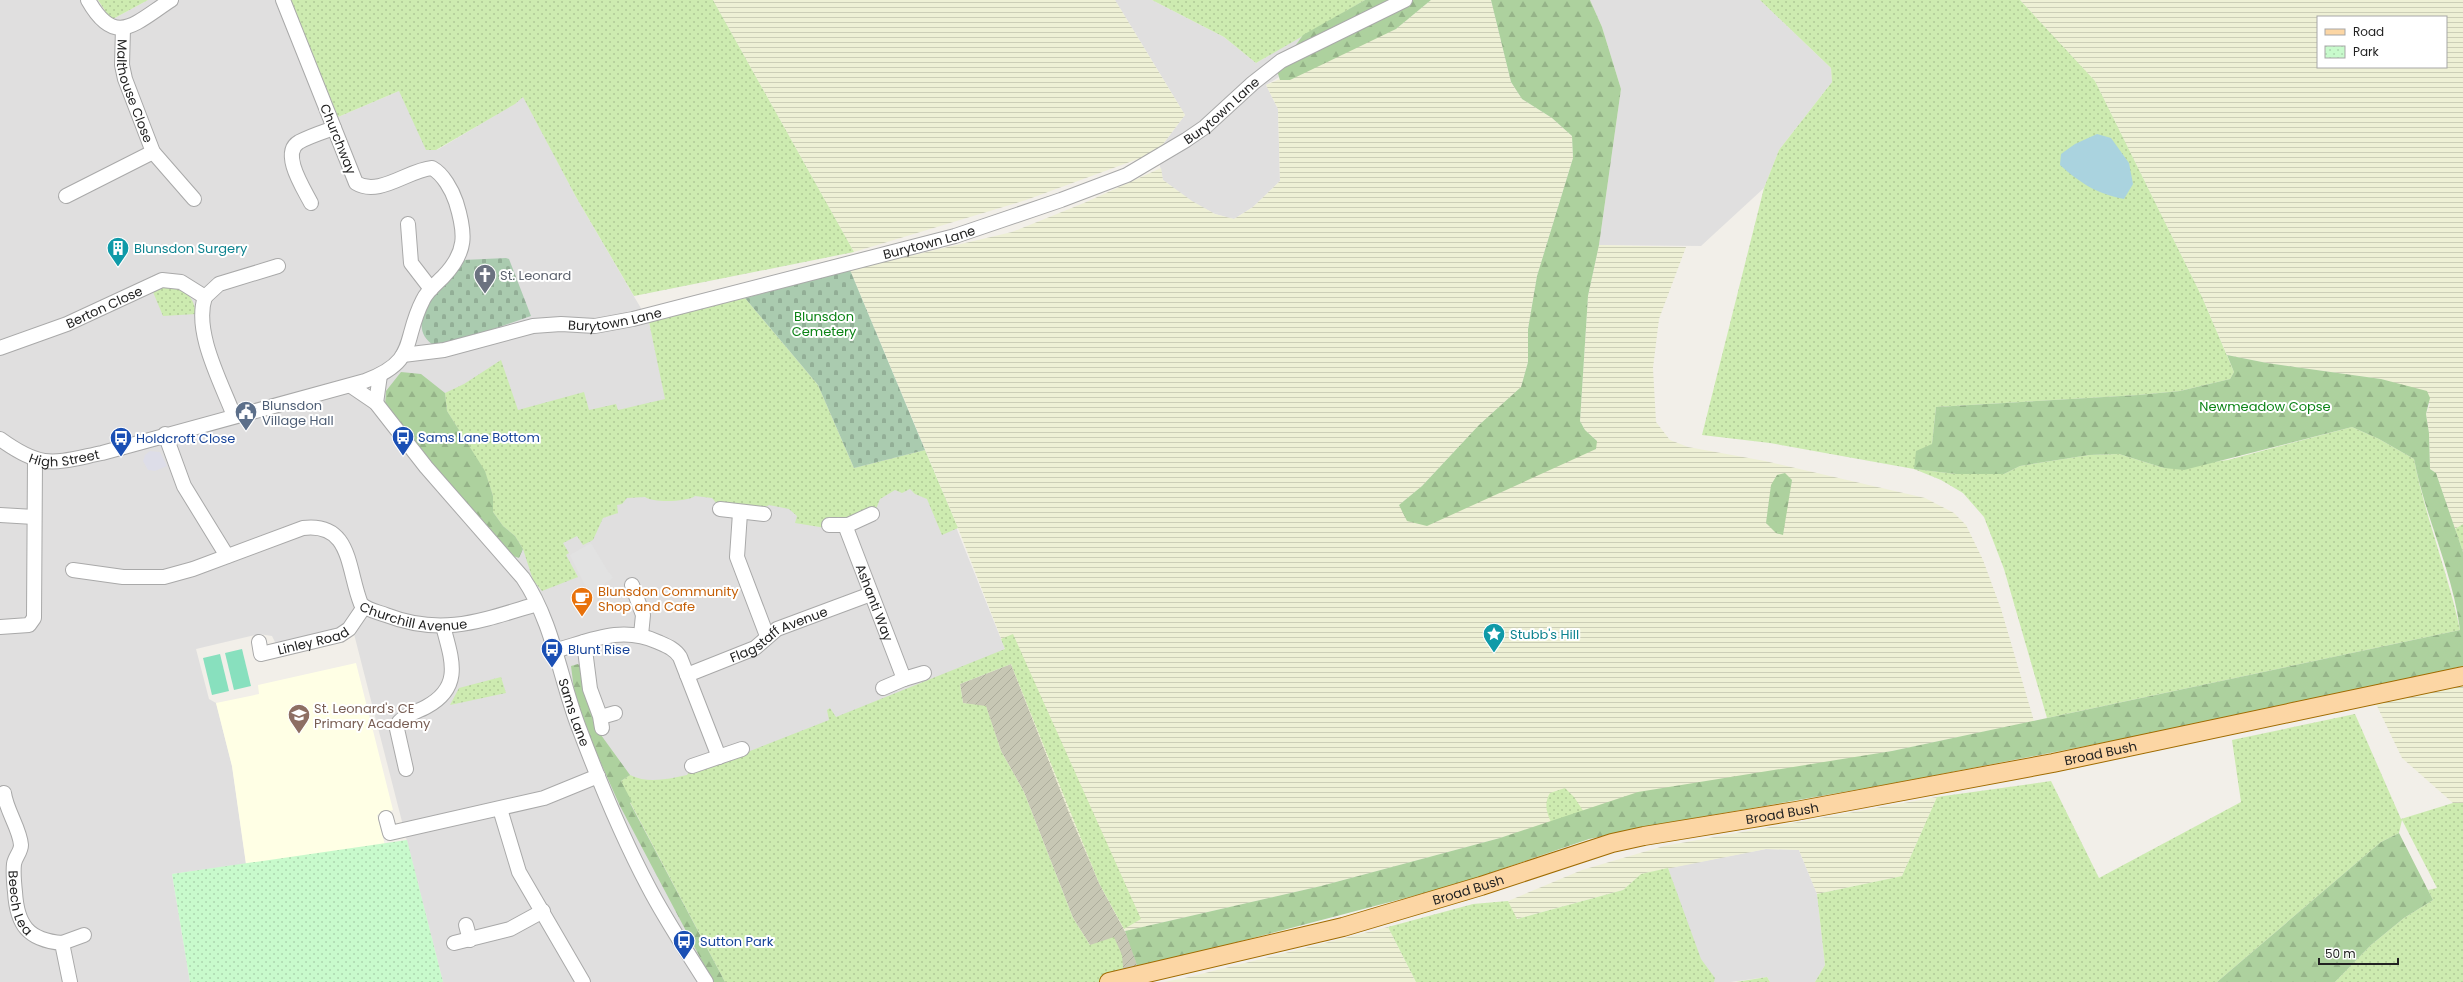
<svg xmlns="http://www.w3.org/2000/svg" width="2463" height="982" viewBox="0 0 2463 982" font-family="Poppins,sans-serif">
<style>
.residential{fill:#e0dfdf}
.education{fill:#ffffe5}
.construction{fill:url(#construction-furrows)}
.farmland{fill:url(#farmland-rules);fill-rule:evenodd}
.grass{fill:url(#grass-dots)}
.forest{fill:url(#forest-firs)}
.cemetery{fill:url(#cemetery-stones)}
.park{fill:url(#park-dots)}
.pitch{fill:#88e0be}
.parking{fill:#e2e2e2}
.plaza{fill:#dddde8}
.water{fill:#aad3df}
.lines{fill:none;stroke-linecap:round;stroke-linejoin:round}
.minor-casing{stroke:#a9a9a9;stroke-width:16}
.major-casing{stroke:#a06b00;stroke-width:20}
.minor{stroke:#fff;stroke-width:14}
.major{stroke:#fcd6a4;stroke-width:18}
.labels{text-anchor:middle;dominant-baseline:central;stroke-width:4;stroke-linejoin:round;paint-order:stroke}
.street-label{font-size:13px;fill:#222;stroke:#fff}
.culture-label{font-size:13px;fill:#0d838f;stroke:#fff;text-anchor:start}
.worship-label{font-size:13px;fill:#5b616d;stroke:#fff;text-anchor:start}
.park-label{font-size:13px;fill:#0c8416;stroke:#fff}
.service-label{font-size:13px;fill:#4e5e75;stroke:#fff;text-anchor:start}
.transit-label{font-size:13px;fill:#164399;stroke:#fff;text-anchor:start}
.food-label{font-size:13px;fill:#c56008;stroke:#fff;text-anchor:start}
.education-label{font-size:13px;fill:#785e54;stroke:#fff;text-anchor:start}
</style>
<defs>
<pattern id="construction-furrows" width="10" height="10" patternUnits="userSpaceOnUse"><rect width="10" height="10" fill="#c7c7b4"/><path d="M-1 1l2-2M0 10L10 0M9 11l2-2" fill="none" stroke="#abab9a"/></pattern>
<pattern id="farmland-rules" width="6" height="5" patternUnits="userSpaceOnUse"><rect width="6" height="5" fill="#eef0d5"/><path d="M0 2.5h6" fill="none" stroke="#ccceb7"/></pattern>
<pattern id="grass-dots" width="8" height="8" patternUnits="userSpaceOnUse"><rect width="8" height="8" fill="#cdebb0"/><path d="M2 2h.1M6 6h.1" fill="none" stroke="#b0c997" stroke-width="1.8" stroke-linecap="round"/></pattern>
<pattern id="forest-firs" width="22" height="20" patternUnits="userSpaceOnUse"><rect width="22" height="20" fill="#add19e"/><path d="M5 1l3.5 6h-7zM16 11l3.5 6h-7z" fill="#95b388"/></pattern>
<pattern id="cemetery-stones" width="16" height="16" patternUnits="userSpaceOnUse"><rect width="16" height="16" fill="#aacbaf"/><path d="M2 7V4a2 2 0 0 1 4 0v3zM10 15v-3a2 2 0 0 1 4 0v3z" fill="#92ae96"/></pattern>
<pattern id="park-dots" width="8" height="8" patternUnits="userSpaceOnUse"><rect width="8" height="8" fill="#c8facc"/><path d="M2 2h.1M6 6h.1" fill="none" stroke="#acd6af" stroke-width="1.8" stroke-linecap="round"/></pattern>
</defs>
<rect width="100%" height="100%" fill="#f2efe9"/>
<g class="residential">
<polygon points="0,0 98,0 111,20 148,0 291,0 338,117 399,91 437,150 514,104 523,96 576,197 649,322 666,398 854,468 925,450 1011,664 630,802 725,982 443,982 353,630 277,646 272,636 259,634 196,649 209,699 216,703 232,766 246,864 172,874 190,982 0,982"/>
<polygon points="1115,0 1152,0 1224,37 1256,63 1303,35 1277,71 1279,77 1266,85 1278,109 1280,181 1253,207 1234,219 1215,214 1192,202 1163,180 1157,152 1185,115"/>
<polygon points="1590,0 1760,0 1831,68 1832,82 1779,150 1764,188 1701,246 1599,245 1621,89 1602,27"/>
<polygon points="1766,849 1799,850 1817,894 1825,965 1815,982 1770,982 1767,977 1731,982 1702,982 1668,868"/>
</g>
<polygon class="education" points="356,663 393,810 377,815 385,845 246,864 232,766 216,703 259,694 258,685"/>
<polygon class="construction" points="1011,664 1099,883 1129,939 1138,968 1124,978 1090,945 1073,918 1024,792 1001,751 986,707 963,703 960,684"/>
<g class="farmland">
<polygon points="713,0 1115,0 1185,115 1157,152 1026,200 854,252"/>
<polygon points="1431,0 1491,0 1511,82 1522,99 1552,118 1572,136 1573,158 1537,276 1528,329 1528,362 1521,387 1479,425 1422,486 1399,505 1597,441 1585,430 1580,421 1588,296 1599,245 1686,247 1659,319 1653,368 1656,422 1670,440 1688,447 1765,461 1925,498 1954,513 1966,525 1983,560 2001,609 2034,721 1892,751 1821,764 1563,819 1500,838 1321,886 1125,931 1099,883 1069,813 958,528 850,270 1012,232 1084,203 1161,168 1163,180 1192,201 1215,214 1234,219 1253,207 1280,181 1278,109 1266,85 1396,29"/>
<path d="M 2020,0 L 2463,0 L 2463,524 L 2455,529 L 2436,473 L 2430,469 L 2429,433 L 2426,414 L 2430,404 L 2412,388 L 2381,379 L 2267,363 L 2227,355 L 2202,297 L 2095,81 ZM 2318,17 L 2446,17 L 2446,67 L 2318,67 Z"/>
<polygon points="2463,682 2463,803 2453,803 2402,758 2376,704"/>
<polygon points="1937,797 1902,876 1817,894 1799,850 1766,849 1641,874 1623,890 1516,919 1508,901 1582,870 1664,846"/>
<polygon points="1388,927 1416,982 1164,982 1189,977"/>
</g>
<g class="grass">
<polygon points="98,0 148,0 111,20"/>
<polygon points="291,0 713,0 854,252 634,296 576,197 523,97 515,104 436,150 426,150 399,91 338,117"/>
<polygon points="1152,0 1365,0 1256,63 1224,37"/>
<path d="M 1760,0 L 2020,0 L 2095,81 L 2202,297 L 2234,372 L 2230,379 L 2180,391 L 2138,395 L 1936,407 L 1932,444 L 1915,469 L 1956,474 L 2004,474 L 2020,466 L 2089,455 L 2119,454 L 2164,468 L 2228,460 L 2352,427 L 2379,439 L 2414,459 C 2425,517 2448,572 2460,630 L 2047,718 L 2004,569 L 1984,517 L 1963,493 L 1941,480 L 1914,469 L 1770,443 L 1702,435 L 1764,188 L 1779,150 L 1832,82 L 1831,68 Z"/>
<path d="M 166,286 C 183,286 194,296 196,314 L 163,316 L 153,292 Z"/>
<path d="M 745,298 L 818,385 L 854,468 L 925,450 L 958,528 L 942,535 L 927,499 L 915,494 L 910,489 L 902,493 L 895,490 L 880,499 L 876,509 L 826,528 L 795,523 L 797,516 L 789,509 L 769,505 L 764,508 L 717,504 L 712,498 L 695,496 C 687,502 653,503 645,497 L 627,498 L 622,504 L 617,505 L 618,513 L 603,518 L 593,540 L 583,545 L 577,536 L 563,543 L 569,553 L 566,555 L 578,577 L 542,591 L 533,580 L 523,549 L 515,536 L 503,526 L 493,512 L 493,496 L 485,472 L 447,411 L 445,393 L 464,384 L 501,360 L 518,410 L 584,392 L 589,410 L 616,404 L 618,410 L 665,399 L 649,322 Z"/>
<polygon points="2463,524 2463,552 2455,529"/>
<path d="M 1013,634 L 1141,919 L 1124,929 L 1099,883 L 1011,664 L 960,684 L 963,703 L 986,706 L 1001,751 L 1024,792 L 1073,918 L 1090,945 L 1114,937 L 1122,955 L 1124,978 L 1109,982 L 725,982 L 630,802 L 621,781 L 630,775 C 648,784 668,779 687,775 L 692,768 L 740,755 L 829,720 L 827,710 L 830,708 L 836,717 L 1005,649 L 1001,639 Z"/>
<polygon points="501,677 506,693 450,705 459,688"/>
<polygon points="2355,714 2401,819 2453,803 2463,803 2463,982 2335,982 2371,945 2404,918 2433,900 2428,890 2437,888 2402,820 2399,833 2381,842 2217,982 1815,982 1825,965 1817,894 1902,876 1937,797 2051,781 2099,878 2241,802 2232,740"/>
<path d="M 1565,788 L 1574,797 L 1586,815 L 1558,836 C 1551,821 1541,808 1550,793 Z"/>
<polygon points="1668,868 1701,959 1715,978 1714,982 1416,982 1388,927 1473,904 1508,901 1517,919 1623,890 1641,874"/>
<polygon points="1767,977 1770,982 1736,982"/>
</g>
<g class="forest">
<polygon points="1365,0 1431,0 1396,29 1290,80 1280,80 1277,71 1303,35"/>
<polygon points="1491,0 1590,0 1602,27 1621,89 1599,245 1588,296 1580,421 1585,430 1597,441 1596,449 1427,526 1407,521 1399,505 1422,486 1479,425 1521,387 1528,362 1528,329 1537,276 1573,158 1572,136 1552,118 1522,99 1511,82"/>
<path d="M 2227,355 L 2267,363 L 2381,379 L 2427,391 L 2430,398 L 2426,414 L 2429,433 L 2430,469 L 2436,473 L 2463,552 L 2463,666 L 2359,691 L 2199,724 L 1895,783 L 1695,818 L 1589,839 L 1455,885 L 1138,968 L 1125,931 L 1321,886 L 1500,838 L 1638,792 L 1892,751 L 2460,630 C 2453,572 2425,517 2414,459 L 2379,439 L 2352,427 L 2184,470 L 2164,468 L 2119,454 L 2089,455 L 2020,466 L 2004,474 L 1956,474 L 1914,469 L 1916,451 L 1932,444 L 1936,407 L 2138,395 L 2180,391 L 2230,379 L 2234,372 Z"/>
<polygon points="401,372 421,374 445,393 447,411 485,471 493,496 493,512 503,526 515,536 523,549 519,558 510,555 418,448 385,406 386,391"/>
<polygon points="1785,473 1792,480 1783,535 1776,533 1766,523 1771,485 1777,475"/>
<polygon points="578,664 582,668 593,718 601,735 630,775 621,781 632,802 630,803 725,982 713,982 620,806 583,723 575,698 571,666"/>
<polygon points="2399,833 2433,900 2404,918 2371,945 2335,982 2217,982 2381,842"/>
</g>
<g class="cemetery">
<path d="M 506,258 L 509,259 L 531,316 L 462,340 L 435,346 C 398,324 448,278 463,260 Z"/>
<polygon points="850,270 925,450 854,468 818,385 745,298"/>
</g>
<polygon class="park" points="407,840 443,982 190,982 172,874"/>
<g class="pitch">
<polygon points="242,649 251,686 234,690 225,653"/>
<polygon points="220,654 229,691 212,695 203,658"/>
</g>
<polygon class="parking" points="591,543 609,573 610,573 613,578 589,593 570,555"/>
<polygon class="plaza" points="150,451 160,452 167,466 155,471 148,470 143,461 145,455"/>
<path class="water" d="M 2097,134 L 2111,138 L 2129,163 L 2133,184 L 2124,199 C 2097,194 2080,183 2060,165 L 2061,154 L 2075,144 Z"/>
<g class="lines">
<g class="minor-casing">
<g id="minor">
<path d="M 88,0 C 115,48 134,24 171,0"/>
<path id="s1" d="M 123,28 L 122,65 L 125,79 L 153,152 L 194,199"/>
<polyline points="66,196 153,152"/>
<path d="M 311,203 C 304,189 280,153 299,142 C 310,136 323,132 334,128"/>
<polyline points="408,224 411,263 431,289"/>
<polyline points="205,297 219,284 278,266"/>
<path id="s2" d="M 0,348 L 67,324 L 162,280 L 181,282 L 205,297 C 193,332 222,384 234,416"/>
<path id="s3" d="M 403,355 L 444,350 L 533,326 L 561,324 L 595,326 L 633,319 L 955,236 L 1061,200 L 1127,175 L 1186,140 L 1205,127 L 1253,83 L 1281,61 L 1405,0"/>
<path id="s4" d="M 351,386 L 376,403 L 426,467 L 523,578 C 553,622 560,679 579,728 C 599,781 621,835 648,886 C 665,919 686,950 706,982"/>
<polyline points="376,403 380,375"/>
<polyline points="165,434 184,486 227,556"/>
<path id="s5" d="M 0,439 C 43,470 53,463 102,453 L 365,381 C 419,361 402,340 423,300 C 427,291 436,284 443,277 C 467,252 466,234 456,202 C 452,190 443,174 432,168 C 408,170 379,197 356,183 L 283,0"/>
<polyline points="720,509 764,514"/>
<polyline points="740,513 737,557 767,636"/>
<polyline points="0,515 34,517"/>
<polyline points="829,525 848,525 872,514"/>
<path id="s6" d="M 845,525 L 904,679 L 924,673"/>
<path id="s7" d="M 73,570 L 123,577 L 164,577 L 193,569 L 303,528 C 352,522 347,569 361,604 C 367,610 378,612 386,615 C 443,637 483,620 537,604"/>
<polyline points="632,585 643,615 641,635"/>
<polyline points="0,627 29,625 34,618 35,460"/>
<path id="s8" d="M 259,642 L 261,654 L 340,635 L 349,629 L 364,607"/>
<polyline points="584,642 590,689 600,716 602,728"/>
<path d="M 554,651 C 590,641 621,625 658,642 C 667,646 675,649 680,657 L 719,757"/>
<path id="s9" d="M 687,675 L 755,648 L 777,629 L 871,594"/>
<polyline points="883,688 904,679"/>
<polyline points="601,717 615,713"/>
<polyline points="692,766 742,749"/>
<path d="M 406,769 L 397,729 L 399,722 C 406,714 417,712 426,707 C 463,687 452,660 443,626"/>
<path id="s10" d="M 4,793 C 6,810 20,829 21,845 C 21,852 15,857 14,864 C 13,873 14,883 15,892 C 17,925 28,940 62,943 L 70,982"/>
<polyline points="500,809 519,872 583,982"/>
<polyline points="386,818 390,833 544,798 598,776"/>
<polyline points="466,925 470,940"/>
<polyline points="62,943 84,935"/>
<polyline points="454,943 510,929 543,911"/>
</g>
</g>
<g class="major-casing">
<g id="major">
<path id="s11" d="M 1109,982 L 1343,927 L 1481,886 L 1612,843 L 1644,836 L 1796,811 L 2053,763 L 2463,676"/>
</g>
</g>
<use href="#minor" class="minor"/>
<use href="#major" class="major"/>
</g>
<defs>
<g id="building-pin" transform="scale(1.15)"><path d="M0 17L-7.5 6A9.5 9.5 0 1 1 7.5 6Z" fill="#0f9aa8" stroke="#fff"/><path d="M-4-6H4V6H1V3H-1V6H-4ZM-2.5-4.3h1.7v1.8h-1.7ZM.8-4.3h1.7v1.8H.8ZM-2.5-1h1.7V.8h-1.7ZM.8-1h1.7V.8H.8Z" fill="#fff"/></g>
<g id="church-pin" transform="scale(1.15)"><path d="M0 17L-7.5 6A9.5 9.5 0 1 1 7.5 6Z" fill="#6b7280" stroke="#fff"/><path d="M-1.2-6h2.4v3.5h3.3v2.4h-3.3V6h-2.4V-.1h-3.3v-2.4h3.3Z" fill="#fff"/></g>
<g id="civic-pin" transform="scale(1.15)"><path d="M0 17L-7.5 6A9.5 9.5 0 1 1 7.5 6Z" fill="#5c6f8a" stroke="#fff"/><path d="M-.6-6.5H3V-4.5H.6V-3L4-1V1h2V6H-6V1h2V-1L-.6-3ZM-1.2 2.5V6h2.4V2.5Z" fill="#fff"/></g>
<g id="bus-pin" transform="scale(1.15)"><path d="M0 17L-7.5 6A9.5 9.5 0 1 1 7.5 6Z" fill="#1a4fb4" stroke="#fff"/><path d="M-5-6H5V4H4V6H2V4H-2V6H-4V4H-5ZM-3.5-4V0h7V-4ZM-3.5 1.2v1.5H-2V1.2ZM2 1.2v1.5H3.5V1.2Z" fill="#fff"/></g>
<g id="cafe-pin" transform="scale(1.15)"><path d="M0 17L-7.5 6A9.5 9.5 0 1 1 7.5 6Z" fill="#e8710a" stroke="#fff"/><path d="M-5.5-4.5H6V0H3Q3 3.5 0 3.5H-2.5Q-5.5 3.5-5.5 0ZM3-3.2v2h1.7v-2ZM-6 4.5H4V6H-6Z" fill="#fff"/></g>
<g id="sight-pin" transform="scale(1.15)"><path d="M0 17L-7.5 6A9.5 9.5 0 1 1 7.5 6Z" fill="#0f9aa8" stroke="#fff"/><path d="M0-6L1.8-2.2L6-1.7L2.9 1.2L3.7 5.4L0 3.3L-3.7 5.4L-2.9 1.2L-6-1.7L-1.8-2.2Z" fill="#fff"/></g>
<g id="school-pin" transform="scale(1.15)"><path d="M0 17L-7.5 6A9.5 9.5 0 1 1 7.5 6Z" fill="#8d6e63" stroke="#fff"/><path d="M0-5L7-2L0 1L-7-2ZM-4 1L0 2.5L4 1V4Q0 6-4 4Z" fill="#fff"/></g>
</defs>
<g fill-rule="evenodd">
<use href="#building-pin" x="118" y="248"/>
<use href="#church-pin" x="485" y="275"/>
<use href="#civic-pin" x="246" y="412"/>
<use href="#bus-pin" x="403" y="437"/>
<use href="#bus-pin" x="121" y="438"/>
<use href="#cafe-pin" x="582" y="598"/>
<use href="#sight-pin" x="1494" y="634"/>
<use href="#bus-pin" x="552" y="649"/>
<use href="#school-pin" x="299" y="715"/>
<use href="#bus-pin" x="684" y="941"/>
</g>
<g class="labels">
<g class="street-label">
<text stroke="none"><textPath href="#s1" startOffset="65">Malthouse Close</textPath></text>
<text stroke="none"><textPath href="#s3" startOffset="864">Burytown Lane</textPath></text>
<text transform="translate(338 139) rotate(68)">Churchway</text>
<text stroke="none"><textPath href="#s3" startOffset="540">Burytown Lane</textPath></text>
<text stroke="none"><textPath href="#s2" startOffset="112">Berton Close</textPath></text>
<text stroke="none"><textPath href="#s3" startOffset="216">Burytown Lane</textPath></text>
<text stroke="none"><textPath href="#s5" startOffset="70">High Street</textPath></text>
<text stroke="none"><textPath href="#s6" startOffset="83">Ashanti Way</textPath></text>
<text stroke="none"><textPath href="#s7" startOffset="402">Churchill Avenue</textPath></text>
<text stroke="none"><textPath href="#s9" startOffset="101">Flagstaff Avenue</textPath></text>
<text stroke="none"><textPath href="#s8" startOffset="66">Linley Road</textPath></text>
<text stroke="none"><textPath href="#s4" startOffset="403">Sams Lane</textPath></text>
<text stroke="none"><textPath href="#s11" startOffset="1019">Broad Bush</textPath></text>
<text stroke="none"><textPath href="#s11" startOffset="695">Broad Bush</textPath></text>
<text stroke="none"><textPath href="#s11" startOffset="371">Broad Bush</textPath></text>
<text stroke="none"><textPath href="#s10" startOffset="115">Beech Lea</textPath></text>
</g>
<g class="culture-label">
<text x="134" y="248">Blunsdon Surgery</text>
<text x="1510" y="634">Stubb's Hill</text>
</g>
<g class="worship-label">
<text x="500" y="275">St. Leonard</text>
</g>
<g class="park-label">
<text x="824" y="316">Blunsdon<tspan x="824" dy="15">Cemetery</tspan></text>
<text x="2265" y="406">Newmeadow Copse</text>
</g>
<g class="service-label">
<text x="262" y="405">Blunsdon<tspan x="262" dy="15">Village Hall</tspan></text>
</g>
<g class="transit-label">
<text x="418" y="437">Sams Lane Bottom</text>
<text x="136" y="438">Holdcroft Close</text>
<text x="568" y="649">Blunt Rise</text>
<text x="700" y="941">Sutton Park</text>
</g>
<g class="food-label">
<text x="598" y="591">Blunsdon Community<tspan x="598" dy="15">Shop and Cafe</tspan></text>
</g>
<g class="education-label">
<text x="314" y="708">St. Leonard's CE<tspan x="314" dy="15">Primary Academy</tspan></text>
</g>
</g>
<rect x="2317" y="16" width="130" height="52" fill="#ffffff" stroke="#a7a7a7"/>
<rect x="2325" y="29" width="20" height="6" fill="#fcd6a4" stroke="#a7a7a7"/>
<text x="2353" y="36" font-size="12" fill="#222222">Road</text>
<rect x="2325" y="46" width="20" height="12" fill="url(#park-dots)" stroke="#a7a7a7"/>
<text x="2353" y="56" font-size="12" fill="#222222">Park</text>
<path d="M2319 958v6h79v-6" fill="none" stroke="#222222" stroke-width="2"/>
<text x="2325" y="958" font-size="12" fill="#222222" stroke="#ffffff" stroke-width="3" paint-order="stroke">50 m</text>
</svg>
